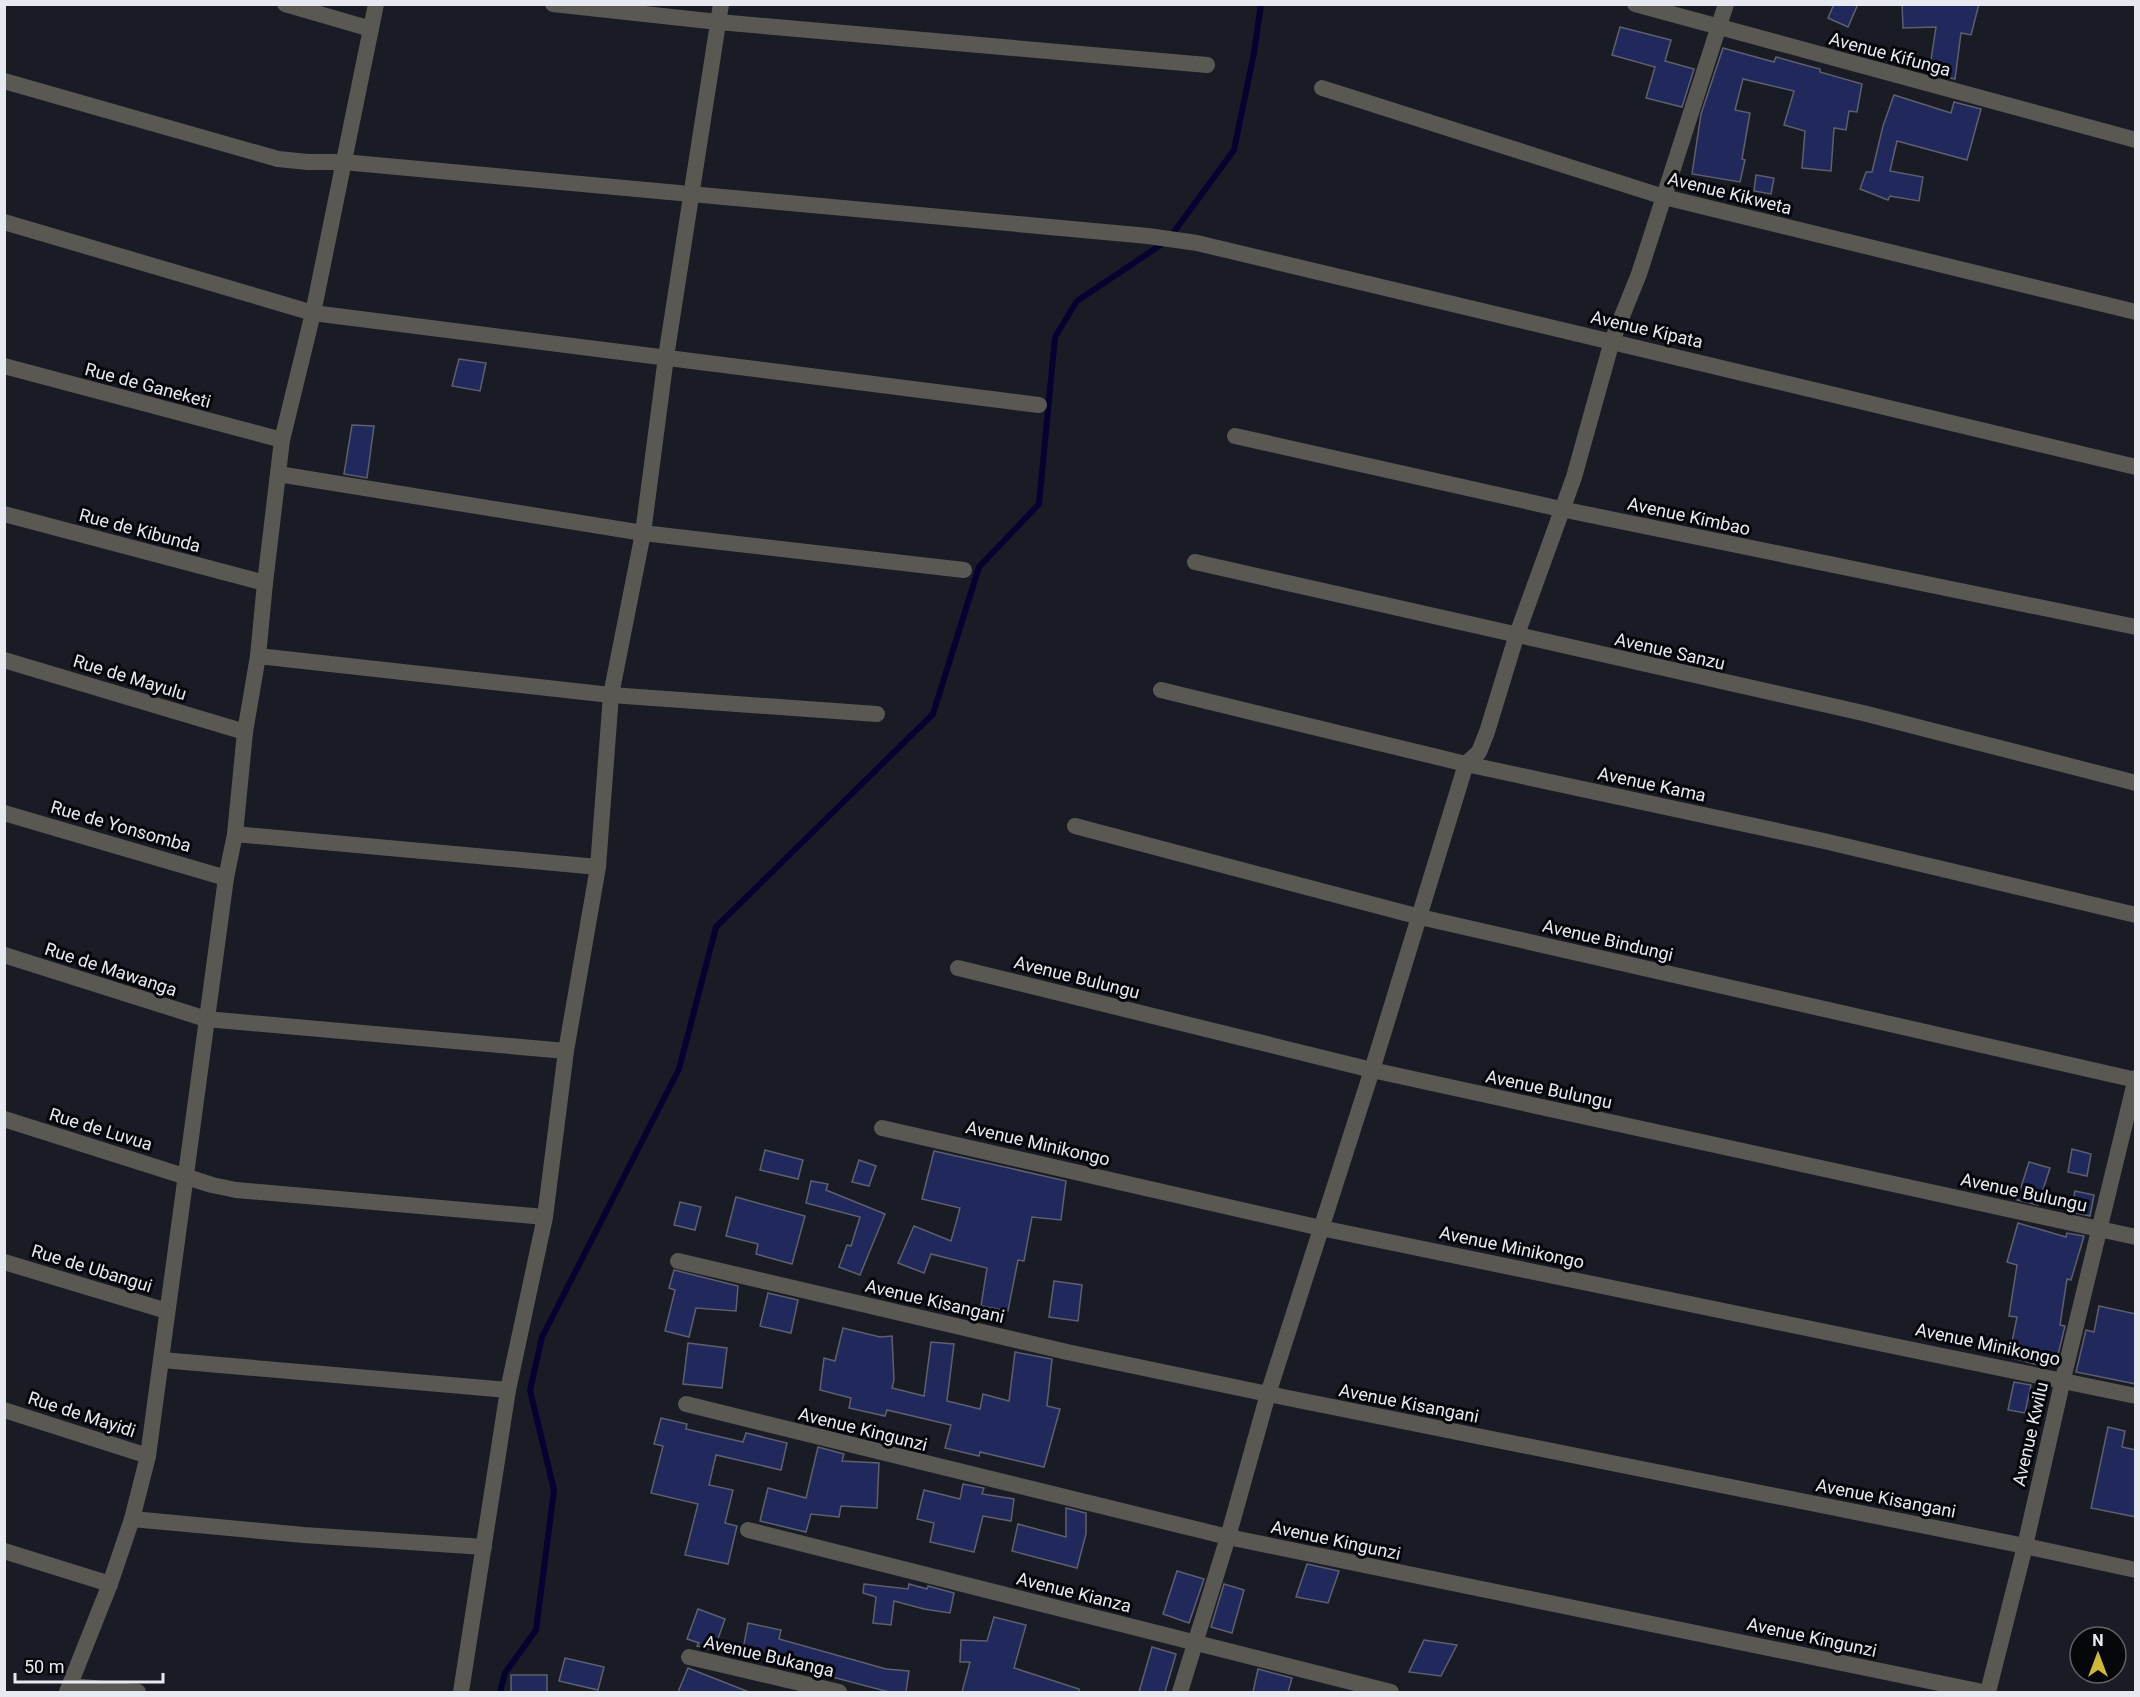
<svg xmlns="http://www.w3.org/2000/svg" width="2140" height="1697" viewBox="0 0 2140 1697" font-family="Roboto,sans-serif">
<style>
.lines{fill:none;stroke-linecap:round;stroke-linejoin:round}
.stream{stroke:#050231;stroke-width:6}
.building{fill:#21295c;stroke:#5d606c;stroke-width:1.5}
.minor{stroke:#595853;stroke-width:16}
.labels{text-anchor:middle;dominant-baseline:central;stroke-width:6;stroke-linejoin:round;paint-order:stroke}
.street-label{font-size:18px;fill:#e7e9f0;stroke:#06070a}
</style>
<rect width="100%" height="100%" fill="#191c25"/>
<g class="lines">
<polyline class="stream" points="500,1692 505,1673 536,1630 554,1490 530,1390 542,1337 679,1069 716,927 933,714 979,567 1039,504 1055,337 1077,301 1168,240 1234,150 1254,53 1261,4"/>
</g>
<g class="building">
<polygon points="1834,4 1858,4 1848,27 1828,18"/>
<polygon points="1902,4 1979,4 1971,35 1961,33 1955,79 1929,73 1936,27 1903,28"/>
<polygon points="1620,27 1671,40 1665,61 1694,69 1682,107 1646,98 1655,67 1612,55"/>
<polygon points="1723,48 1774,62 1776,57 1801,64 1820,69 1820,72 1862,84 1857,112 1849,111 1846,130 1834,128 1831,171 1802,168 1805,131 1784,125 1794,91 1743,79 1735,110 1750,113 1742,159 1745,160 1740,182 1692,174 1701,114"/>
<polygon points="1894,95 1951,113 1954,102 1981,109 1967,160 1897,141 1890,171 1923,177 1919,201 1890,196 1888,200 1860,189 1866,172 1872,172 1883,126"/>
<polygon points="1756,175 1774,178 1771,194 1754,191"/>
<polygon points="459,359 486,363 480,391 452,386"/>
<polygon points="352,425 374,426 367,478 344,474"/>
<polygon points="2072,1149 2091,1154 2087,1176 2068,1172"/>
<polygon points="765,1150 803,1160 798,1179 760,1170"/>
<polygon points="934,1151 1066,1181 1061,1220 1032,1217 1024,1261 1018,1260 1008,1311 981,1306 987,1268 931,1254 924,1273 898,1263 914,1226 951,1241 960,1208 922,1199"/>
<polygon points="859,1160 876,1166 869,1186 852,1182"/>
<polygon points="2029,1162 2050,1168 2038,1205 2017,1200"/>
<polygon points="811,1181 828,1184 826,1190 885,1214 860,1275 839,1267 847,1245 851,1246 860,1217 806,1203"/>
<polygon points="2075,1191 2094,1195 2090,1216 2071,1212"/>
<polygon points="736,1197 805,1216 792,1264 756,1254 758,1244 726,1236"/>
<polygon points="680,1202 701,1207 695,1230 674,1225"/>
<polygon points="2018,1223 2066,1237 2067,1233 2084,1236 2071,1280 2067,1279 2060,1325 2065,1326 2055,1367 2035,1362 2035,1364 2009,1357 2017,1317 2009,1316 2017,1265 2007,1262"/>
<polygon points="674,1270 738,1286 736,1311 696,1308 689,1337 665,1331 675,1290 669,1288"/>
<polygon points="1054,1281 1082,1285 1078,1321 1049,1317"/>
<polygon points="768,1293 798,1300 791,1333 760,1326"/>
<polygon points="2099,1306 2136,1314 2136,1384 2076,1372 2086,1330 2094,1332"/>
<polygon points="843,1328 880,1337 892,1336 894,1380 892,1388 924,1396 931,1342 954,1344 947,1401 980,1409 983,1394 1009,1401 1015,1352 1052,1359 1047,1406 1060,1409 1044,1467 980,1452 979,1456 945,1448 951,1425 887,1410 885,1416 849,1408 851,1398 820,1390 824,1358 835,1361"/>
<polygon points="688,1343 727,1348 722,1388 683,1384"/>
<polygon points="2014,1382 2031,1385 2025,1413 2008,1410"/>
<polygon points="661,1418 687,1424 686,1429 743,1442 746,1433 787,1443 781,1470 716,1455 709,1485 733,1490 725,1523 737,1526 728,1564 685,1555 698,1504 651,1493 663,1446 654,1444"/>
<polygon points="2108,1427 2125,1431 2122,1447 2136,1450 2136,1517 2091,1508"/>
<polygon points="818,1447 844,1454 842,1461 879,1463 877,1508 841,1506 839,1517 811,1514 806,1532 760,1521 768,1488 806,1498"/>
<polygon points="963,1484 984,1488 982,1494 1014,1499 1011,1521 983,1516 974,1552 930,1542 934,1523 917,1519 924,1490 960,1499"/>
<polygon points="1066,1508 1086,1513 1086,1534 1077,1568 1012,1551 1018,1524 1066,1537"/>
<polygon points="1307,1564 1339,1571 1328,1603 1296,1597"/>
<polygon points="1177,1571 1204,1579 1189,1623 1163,1614"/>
<polygon points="864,1584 908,1589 909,1584 927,1589 928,1586 954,1593 950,1613 924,1609 894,1601 891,1625 873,1623 876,1597 863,1593"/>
<polygon points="1224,1584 1244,1590 1232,1633 1211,1627"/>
<polygon points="698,1609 725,1619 714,1650 697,1646 699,1643 687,1639"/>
<polygon points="994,1617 1026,1625 1014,1668 1079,1689 1079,1692 962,1692 970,1662 960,1662 961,1640 987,1641"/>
<polygon points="748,1623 781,1630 779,1639 886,1669 909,1671 906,1692 889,1692 798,1668 798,1666 742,1655"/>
<polygon points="1424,1640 1457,1645 1441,1676 1409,1672"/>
<polygon points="1152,1647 1176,1654 1165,1692 1139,1692"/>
<polygon points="565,1658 604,1667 598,1690 559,1681"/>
<polygon points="688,1668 749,1692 678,1692"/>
<polygon points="1258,1669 1292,1678 1288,1692 1253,1692"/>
<rect x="511" y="1675" width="36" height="17"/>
</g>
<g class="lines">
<g class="minor">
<polyline points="285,4 371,29"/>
<polyline points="553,4 718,22 1207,65"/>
<polyline points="1635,4 2136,140"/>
<polyline points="4,81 278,159 308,162 343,162 1148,236 1197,243 2136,467"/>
<polyline points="1322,88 1664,197 2136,312"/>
<polyline points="4,222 313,313 1039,405"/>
<polyline points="4,366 282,440"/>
<polyline points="1235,436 1561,509 2136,627"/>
<polyline points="278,474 643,533 964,570"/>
<polyline points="4,514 265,583"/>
<polyline points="1195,562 1863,713 2136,783"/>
<polyline points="258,656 611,695 877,714"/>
<polyline points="4,660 245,732"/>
<polyline points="1161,690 1466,764 1824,841 2136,915"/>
<polyline points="4,813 226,878"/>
<polyline points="1075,826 1420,917 2136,1080"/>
<polyline points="235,834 598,867"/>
<polyline points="4,955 206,1019 566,1051"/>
<polyline points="958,968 1372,1070 2136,1237"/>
<polyline points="4,1119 212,1185 236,1190 545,1217"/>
<polyline points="882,1128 1321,1228 2136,1396"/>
<polyline points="678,1261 1067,1352 1268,1394 2025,1546 2136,1570"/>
<polyline points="4,1262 167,1311"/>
<polyline points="162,1360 508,1390"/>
<polyline points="686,1404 1228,1537 1983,1692"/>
<polyline points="4,1410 148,1456"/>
<polyline points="132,1519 304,1535 484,1547"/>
<polyline points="748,1530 1391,1692"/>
<polyline points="4,1551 110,1584"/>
<polyline points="689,1657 839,1692"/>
<polyline points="70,1686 138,1692"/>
<polyline points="67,1692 110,1584 132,1519 148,1456 226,878 235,834 245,732 258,656 265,583 282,440 313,313 376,4"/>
<polyline points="461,1692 508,1390 545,1217 566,1051 598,867 611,695 643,533 666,357 721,4"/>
<polyline points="1180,1692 1228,1537 1268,1394 1372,1070 1466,764 1479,752 1487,732 1516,637 1574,477 1612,341 1639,274 1726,4"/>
<polyline points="1988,1692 2025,1546 2063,1379 2136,1078"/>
</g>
</g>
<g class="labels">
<g class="street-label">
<text transform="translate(1890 54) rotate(15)">Avenue Kifunga</text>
<text transform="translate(1730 193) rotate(14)">Avenue Kikweta</text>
<text transform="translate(1647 329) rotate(13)">Avenue Kipata</text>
<text transform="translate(148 385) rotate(15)">Rue de Ganeketi</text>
<text transform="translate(1689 516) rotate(12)">Avenue Kimbao</text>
<text transform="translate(140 530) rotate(15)">Rue de Kibunda</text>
<text transform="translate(1670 651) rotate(13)">Avenue Sanzu</text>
<text transform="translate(130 677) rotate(17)">Rue de Mayulu</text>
<text transform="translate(1652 784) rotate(12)">Avenue Kama</text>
<text transform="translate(121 826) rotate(16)">Rue de Yonsomba</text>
<text transform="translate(1608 940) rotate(13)">Avenue Bindungi</text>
<text transform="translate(111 969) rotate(18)">Rue de Mawanga</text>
<text transform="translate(1077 977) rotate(14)">Avenue Bulungu</text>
<text transform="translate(1549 1089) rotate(12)">Avenue Bulungu</text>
<text transform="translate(101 1129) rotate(17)">Rue de Luvua</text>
<text transform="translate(1038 1143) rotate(13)">Avenue Minikongo</text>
<text transform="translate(2024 1192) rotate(12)">Avenue Bulungu</text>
<text transform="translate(1512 1247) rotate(12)">Avenue Minikongo</text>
<text transform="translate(92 1268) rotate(17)">Rue de Ubangui</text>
<text transform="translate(935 1301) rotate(13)">Avenue Kisangani</text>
<text transform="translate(1988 1344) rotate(12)">Avenue Minikongo</text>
<text transform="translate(1409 1403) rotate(11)">Avenue Kisangani</text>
<text transform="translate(82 1414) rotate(18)">Rue de Mayidi</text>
<text transform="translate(863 1429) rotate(14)">Avenue Kingunzi</text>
<text transform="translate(2030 1434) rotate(-77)">Avenue Kwilu</text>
<text transform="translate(1886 1498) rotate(11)">Avenue Kisangani</text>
<text transform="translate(1336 1540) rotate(12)">Avenue Kingunzi</text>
<text transform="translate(1074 1592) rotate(14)">Avenue Kianza</text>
<text transform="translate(1812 1637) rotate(12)">Avenue Kingunzi</text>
<text transform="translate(769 1656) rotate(13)">Avenue Bukanga</text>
</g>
</g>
<rect width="2140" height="1697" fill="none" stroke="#e7e9f0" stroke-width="12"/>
<g transform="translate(2098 1655)"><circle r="28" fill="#06070a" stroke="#606166" stroke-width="1.5"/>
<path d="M0-4.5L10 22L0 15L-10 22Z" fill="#ceb837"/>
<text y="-9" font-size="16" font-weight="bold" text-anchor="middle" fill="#e7e9f0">N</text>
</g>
<path d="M15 1673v9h148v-9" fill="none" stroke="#e7e9f0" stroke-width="3"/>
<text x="24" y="1673" font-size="18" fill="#e7e9f0" stroke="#06070a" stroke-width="4.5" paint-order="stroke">50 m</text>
</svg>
